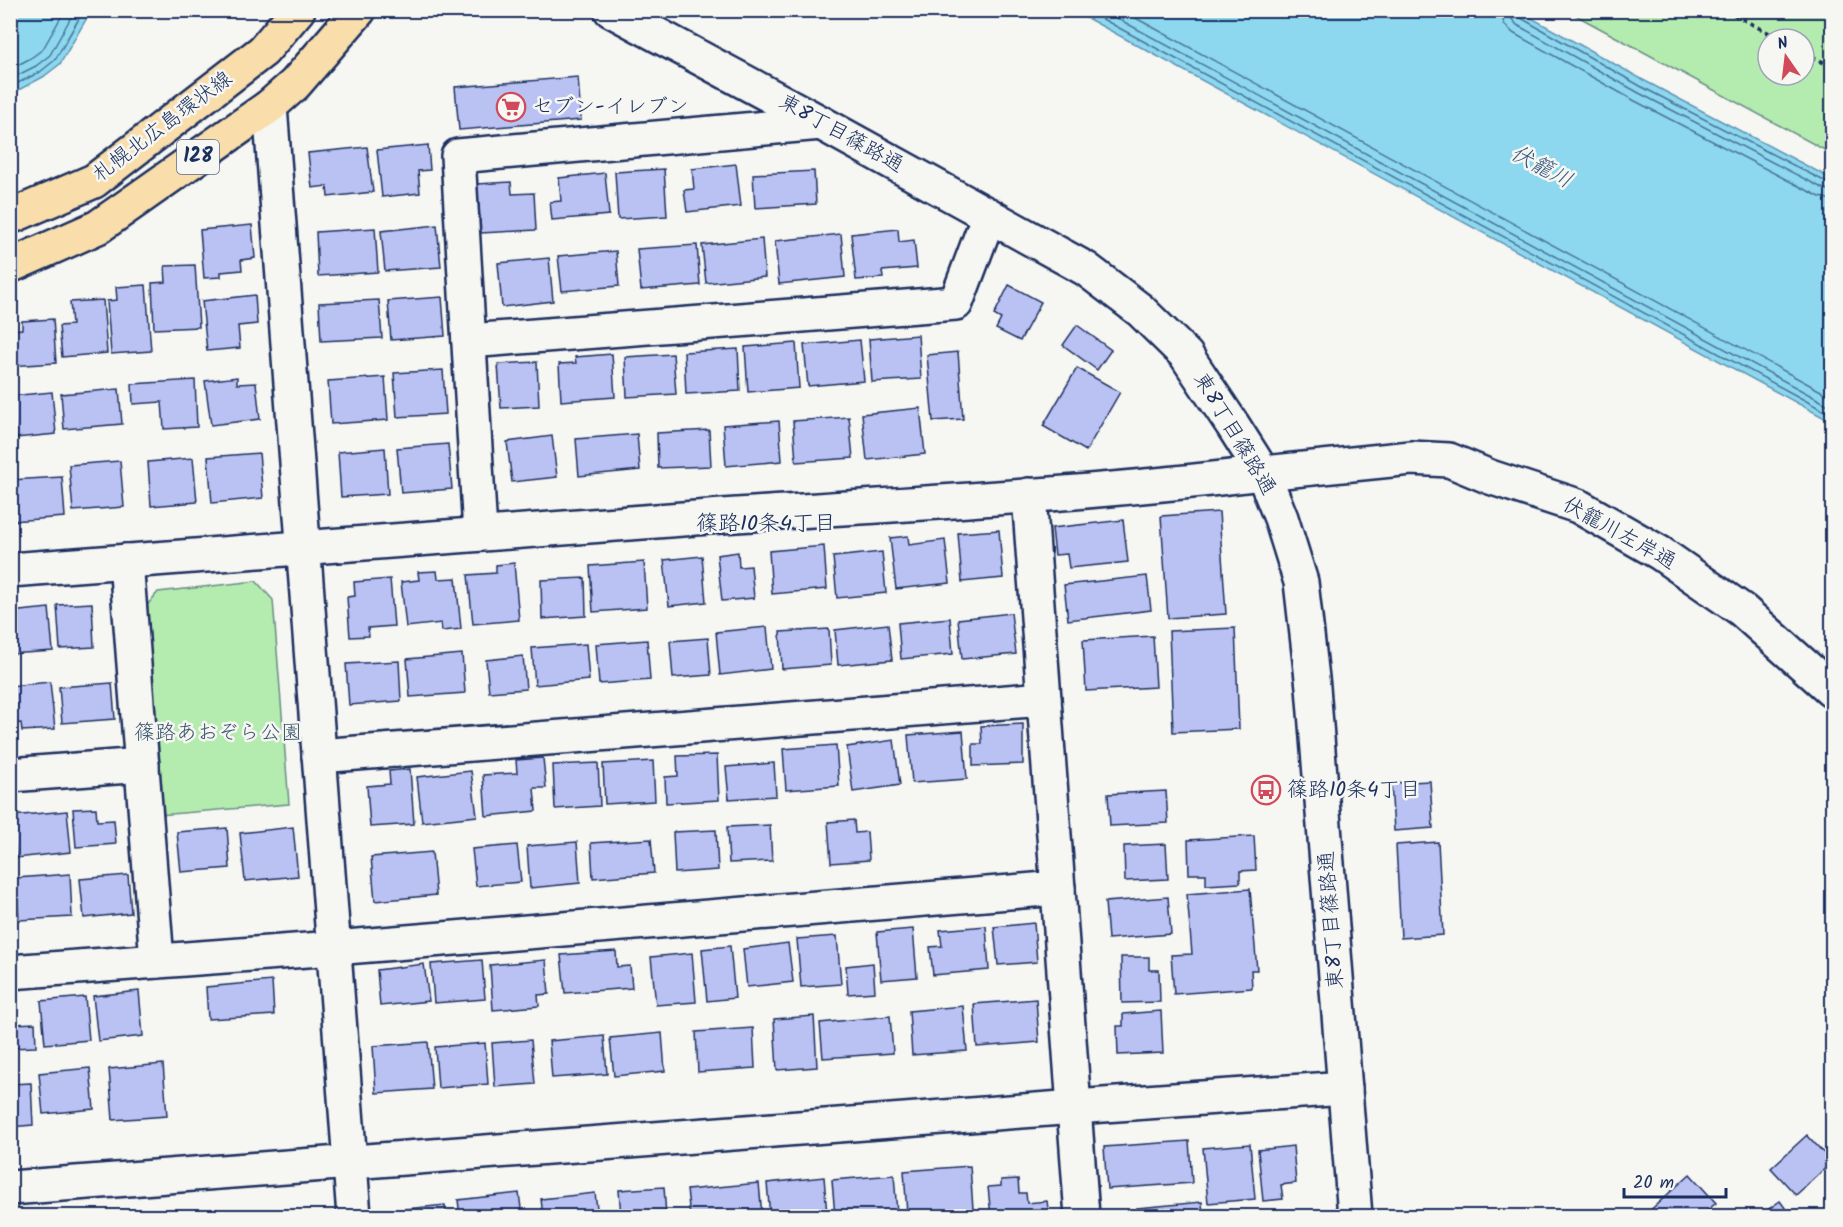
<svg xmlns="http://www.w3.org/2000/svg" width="1843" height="1227" viewBox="0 0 1843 1227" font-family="Kalam,'Klee One',sans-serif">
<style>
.green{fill:#b4ebae;stroke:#688d86;stroke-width:1.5;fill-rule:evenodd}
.water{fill:#8dd8ee;stroke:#5f94b4;stroke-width:1.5}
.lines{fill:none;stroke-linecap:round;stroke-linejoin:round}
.shore{stroke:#497398;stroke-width:1.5}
.building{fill:#bac2f3;stroke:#1b2f5e;stroke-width:1.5}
.minor-casing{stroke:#1b2f5e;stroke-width:38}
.secondary-casing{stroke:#1b2f5e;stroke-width:38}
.primary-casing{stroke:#1b2f5e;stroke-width:38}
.path{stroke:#1b2f5e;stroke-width:4;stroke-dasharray:4.5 4.5;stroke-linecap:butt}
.minor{stroke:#f6f6f2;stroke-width:33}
.secondary{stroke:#f6f6f2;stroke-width:33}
.primary{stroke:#f9deab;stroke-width:33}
.labels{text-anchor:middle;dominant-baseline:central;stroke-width:5;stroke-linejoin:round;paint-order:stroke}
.shield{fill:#f6f6f2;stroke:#5d6b8a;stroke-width:1.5}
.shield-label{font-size:20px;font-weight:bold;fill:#1b2f5e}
.poi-label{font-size:21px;fill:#1b2f5e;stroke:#f6f6f2;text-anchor:start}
.street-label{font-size:21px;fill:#1b2f5e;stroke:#f6f6f2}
.park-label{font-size:21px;fill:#3a556e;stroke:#f6f6f2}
.water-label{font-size:22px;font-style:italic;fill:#385982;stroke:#f6f6f2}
.neighbourhood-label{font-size:22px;fill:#1b2f5e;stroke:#f6f6f2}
</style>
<rect width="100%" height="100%" fill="#f6f6f2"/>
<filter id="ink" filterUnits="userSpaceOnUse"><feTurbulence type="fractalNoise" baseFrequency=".0167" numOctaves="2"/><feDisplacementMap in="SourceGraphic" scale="12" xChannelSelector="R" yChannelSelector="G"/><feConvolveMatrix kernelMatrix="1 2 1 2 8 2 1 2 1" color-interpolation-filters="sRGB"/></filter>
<g filter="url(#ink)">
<g class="green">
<path d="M 1568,11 L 1832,11 L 1832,154 ZM 1768,39 L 1804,39 L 1804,75 L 1768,75 Z"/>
<polygon points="256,581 273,600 289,804 159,815 144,609 158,592"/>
</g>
<g class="water">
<polygon points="11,10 91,11 60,64 43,77 11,94"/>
<polygon points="1074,11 1519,11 1645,81 1832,179 1832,422"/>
</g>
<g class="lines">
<g class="shore">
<polyline points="1086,10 1832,415"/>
<polyline points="1102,10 1832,407"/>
<polyline points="1121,10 1832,397"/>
<polyline points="1501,10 1504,24 1513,33 1635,101 1820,197 1832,200"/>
<polyline points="1510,10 1511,18 1517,25 1639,93 1824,189 1832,191"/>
<polyline points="1517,10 1518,15 1521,18 1642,87 1828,183 1832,184"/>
<polyline points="10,69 31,58 43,49 65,10"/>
<polyline points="10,79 36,66 50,55 75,10"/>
<polyline points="10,87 40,72 55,60 84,10"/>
</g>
</g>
<g class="building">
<polygon points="578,77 581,120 459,130 455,87"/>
<polygon points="428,145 430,170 418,171 420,193 382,197 377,150"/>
<polygon points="367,147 373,192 328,197 327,186 312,188 308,153"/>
<polygon points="736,164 741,206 687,212 684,190 694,189 692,169"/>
<polygon points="664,169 667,216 618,219 615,172"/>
<polygon points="814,171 816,204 755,208 753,174"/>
<polygon points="605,173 609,215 552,220 550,202 561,201 559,178"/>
<polygon points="511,182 512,194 534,193 536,230 481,233 477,184"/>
<polygon points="252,225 255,258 241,260 242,270 221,272 221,277 204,278 200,230"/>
<polygon points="437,225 441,267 385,271 381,231"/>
<polygon points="375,228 378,272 318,276 316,232"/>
<polygon points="898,229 899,242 914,240 917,268 882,271 883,278 856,280 851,234"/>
<polygon points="841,234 845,277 779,284 775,241"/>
<polygon points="762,239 765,277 706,283 702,245"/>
<polygon points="697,245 700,285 641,290 637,249"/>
<polygon points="616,251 619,286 562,291 558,256"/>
<polygon points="549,258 553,301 502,307 498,263"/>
<polygon points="195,265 199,327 154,329 152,283 166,282 165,266"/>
<polygon points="146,285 151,351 111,354 107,301 117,300 116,287"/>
<polygon points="1009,285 1041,302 1020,341 996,329 1001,319 994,315"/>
<polygon points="255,295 257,324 238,326 240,348 207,351 202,301"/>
<polygon points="442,297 445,336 391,340 388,301"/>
<polygon points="103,300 107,353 62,357 59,326 72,325 70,302"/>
<polygon points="379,300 382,338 321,341 319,303"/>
<polygon points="53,319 56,363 10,366 10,330 22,329 22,321"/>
<polygon points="1077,325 1111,350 1097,370 1063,345"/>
<polygon points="918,335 921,379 872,382 869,339"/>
<polygon points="860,340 864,381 808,386 804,345"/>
<polygon points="796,343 799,388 748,392 745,347"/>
<polygon points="738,349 740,391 686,394 684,352"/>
<polygon points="958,352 963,419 933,421 927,355"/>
<polygon points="612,354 615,397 561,401 559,364 576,363 575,357"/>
<polygon points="673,354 676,394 627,397 625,357"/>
<polygon points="537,362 539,406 501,408 498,364"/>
<polygon points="1077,368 1120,392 1086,451 1043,426"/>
<polygon points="443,370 446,414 397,417 394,373"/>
<polygon points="237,377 237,384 256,383 260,419 211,425 205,381"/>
<polygon points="385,377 388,420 331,424 328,381"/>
<polygon points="195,380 197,427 164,429 162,402 133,404 132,384"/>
<polygon points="119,389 122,424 64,429 61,394"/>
<polygon points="52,392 56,434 16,438 14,417 10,417 10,396"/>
<polygon points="920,408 925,454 867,460 862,414"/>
<polygon points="849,417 853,458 796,462 793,421"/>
<polygon points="779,421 782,461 726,466 723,425"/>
<polygon points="709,430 711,466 658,468 657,433"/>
<polygon points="637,434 640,470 579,476 576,439"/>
<polygon points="552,436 557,477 512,482 507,442"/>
<polygon points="448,444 452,489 401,493 397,448"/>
<polygon points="385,448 388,494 341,497 338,452"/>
<polygon points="259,453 263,498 212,503 208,457"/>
<polygon points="193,458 197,502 151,506 148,462"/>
<polygon points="120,461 124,507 73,511 69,465"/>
<polygon points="62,477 65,517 12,521 10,480"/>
<polygon points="1219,512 1226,614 1168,618 1161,516"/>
<polygon points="1123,520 1128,562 1069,568 1067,554 1055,555 1052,528"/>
<polygon points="999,530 1003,578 962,582 958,533"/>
<polygon points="908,536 909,545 945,540 950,583 896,589 890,538"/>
<polygon points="824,546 827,589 772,594 769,551"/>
<polygon points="738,552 739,567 751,566 754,598 722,601 717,555"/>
<polygon points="882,552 886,593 837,598 833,557"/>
<polygon points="702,556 706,602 669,606 664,560"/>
<polygon points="644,562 647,608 593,612 590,566"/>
<polygon points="514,563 519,620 473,624 468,575 496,573 496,565"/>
<polygon points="437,571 438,579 456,578 461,629 442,631 441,623 406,627 401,582 419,580 418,572"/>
<polygon points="1147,576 1151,610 1068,620 1064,585"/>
<polygon points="585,578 586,616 542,619 541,580"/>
<polygon points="390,579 394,626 368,628 369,636 350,637 347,597 355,596 354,582"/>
<polygon points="92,603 94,647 60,649 57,605"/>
<polygon points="49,608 53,651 10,654 10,612"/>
<polygon points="1011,613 1016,654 962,659 958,619"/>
<polygon points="950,618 953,654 901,659 898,623"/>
<polygon points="888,624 892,660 838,665 835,630"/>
<polygon points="767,627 771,669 720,675 716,632"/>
<polygon points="1235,628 1239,729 1173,732 1169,631"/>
<polygon points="829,629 831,665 782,669 780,632"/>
<polygon points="1153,636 1156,687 1086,691 1083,640"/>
<polygon points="708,638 711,675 673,678 670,641"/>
<polygon points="647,640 650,680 599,684 596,644"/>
<polygon points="586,644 589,680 535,685 532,648"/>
<polygon points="462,654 465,693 410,697 407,659"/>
<polygon points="523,656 526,689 489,692 486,660"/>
<polygon points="399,661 401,701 349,705 346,664"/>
<polygon points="50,682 55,729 22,731 21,723 10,724 10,686"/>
<polygon points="112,683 115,719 62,723 59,687"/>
<polygon points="1023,724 1023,764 973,766 973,744 982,744 981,726"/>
<polygon points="963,731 967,779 912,783 908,735"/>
<polygon points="894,740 900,785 853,792 847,747"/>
<polygon points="836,745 839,786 786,790 783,749"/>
<polygon points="717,755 719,800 666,803 665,777 678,776 677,756"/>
<polygon points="543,758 546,788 534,788 536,811 486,816 483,775 517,773 516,760"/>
<polygon points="653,761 655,801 605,804 603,764"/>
<polygon points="598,763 600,806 555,809 553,765"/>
<polygon points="774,763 776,796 729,799 726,767"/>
<polygon points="410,769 414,824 370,827 367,786 390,784 389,771"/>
<polygon points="471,771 477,816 422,822 417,777"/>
<polygon points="1430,781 1433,828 1394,831 1391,783"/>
<polygon points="1166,791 1168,823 1110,826 1108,794"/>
<polygon points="96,808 97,821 114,820 116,844 76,847 73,809"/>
<polygon points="67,811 71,852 16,858 11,816"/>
<polygon points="854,820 855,833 867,832 869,860 831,863 828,822"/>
<polygon points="770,825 772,861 729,863 727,827"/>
<polygon points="293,827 298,876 245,881 240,833"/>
<polygon points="227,828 230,868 181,872 177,832"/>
<polygon points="716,830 718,870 675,873 673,832"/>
<polygon points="1254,836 1256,870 1240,871 1240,883 1206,885 1206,874 1189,874 1188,840"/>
<polygon points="651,839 654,873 593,878 591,843"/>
<polygon points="577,842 580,883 530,888 527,846"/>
<polygon points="1438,842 1443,935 1401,938 1396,845"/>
<polygon points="1166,844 1168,879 1125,881 1124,846"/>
<polygon points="517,845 521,882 476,886 472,849"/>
<polygon points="432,852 436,895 375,901 371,857"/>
<polygon points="70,874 72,917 19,920 16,878"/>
<polygon points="128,875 131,913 84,918 80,879"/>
<polygon points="1250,889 1257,970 1251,970 1252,988 1174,994 1171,955 1192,954 1187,894"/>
<polygon points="1168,897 1171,934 1108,939 1105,902"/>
<polygon points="1034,923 1037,962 998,965 994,927"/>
<polygon points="986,926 989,970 933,975 930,947 942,946 940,930"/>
<polygon points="913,929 917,977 881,980 877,932"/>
<polygon points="837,936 841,984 801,987 797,939"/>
<polygon points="788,943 793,982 747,987 743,949"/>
<polygon points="730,946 735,998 707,1001 702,949"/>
<polygon points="616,951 617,967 630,966 632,988 565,993 561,955"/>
<polygon points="692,953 696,1002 656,1005 651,957"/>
<polygon points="1121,957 1149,957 1149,970 1159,970 1160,1002 1122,1003"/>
<polygon points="482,960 485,999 434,1003 431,964"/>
<polygon points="546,960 549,994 538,995 539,1006 493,1010 490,965"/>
<polygon points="873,963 875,992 848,994 846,966"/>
<polygon points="424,964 429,1001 380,1006 377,970"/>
<polygon points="272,981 274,1015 208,1019 206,987"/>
<polygon points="139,991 143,1036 98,1041 93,996"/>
<polygon points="85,997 89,1040 45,1044 41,1001"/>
<polygon points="1036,999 1039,1042 977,1047 974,1004"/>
<polygon points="963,1006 967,1051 912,1055 909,1011"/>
<polygon points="10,1011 14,1011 14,1024 35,1023 36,1047 10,1048"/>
<polygon points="1161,1011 1163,1053 1118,1055 1117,1026 1123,1026 1123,1014"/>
<polygon points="814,1016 817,1067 777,1070 774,1019"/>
<polygon points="890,1016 893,1053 823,1058 820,1023"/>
<polygon points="753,1028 755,1068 698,1072 696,1032"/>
<polygon points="662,1033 665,1071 614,1076 610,1038"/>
<polygon points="604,1036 607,1074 552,1078 549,1041"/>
<polygon points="531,1040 535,1084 495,1087 492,1043"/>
<polygon points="428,1042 432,1089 376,1093 373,1046"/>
<polygon points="485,1043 488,1084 438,1088 435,1047"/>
<polygon points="163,1064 167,1116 113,1120 109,1069"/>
<polygon points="90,1068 94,1109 43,1114 39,1073"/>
<polygon points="31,1083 33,1125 10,1127 10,1084"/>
<polygon points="1807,1135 1832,1162 1796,1195 1771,1168"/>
<polygon points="1189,1141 1192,1183 1107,1189 1104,1147"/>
<polygon points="1250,1144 1255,1199 1208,1203 1203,1148"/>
<polygon points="1293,1146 1296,1183 1281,1185 1283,1199 1263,1201 1258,1150"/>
<polygon points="970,1166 973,1209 907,1214 904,1171"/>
<polygon points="1690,1174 1716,1203 1701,1216 1644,1216"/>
<polygon points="894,1175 897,1213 835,1216 832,1180"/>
<polygon points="824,1177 827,1215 770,1216 767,1183"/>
<polygon points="1018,1179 1019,1193 1026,1193 1027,1203 1047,1201 1049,1216 991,1216 988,1187 1001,1186 1001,1180"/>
<polygon points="759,1183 762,1216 690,1216 687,1190"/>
<polygon points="664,1187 666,1216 621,1216 619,1190"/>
<polygon points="519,1193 522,1216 460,1216 458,1200"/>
<polygon points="595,1193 598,1216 543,1216 541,1199"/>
<polygon points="1780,1201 1791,1216 1759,1216"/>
<polygon points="1202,1202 1203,1216 1137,1216 1137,1208"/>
<polygon points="445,1205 447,1216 398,1216 397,1210"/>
</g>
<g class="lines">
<g class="minor-casing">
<g id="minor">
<polyline points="270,106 354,1216"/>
<polyline points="469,341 956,303 989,215"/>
<polyline points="1029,495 1082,1216"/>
<polyline points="480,533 458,156 821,123"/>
<polyline points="126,561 157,961"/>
<path d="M 10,570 C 243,552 476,534 709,517 C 894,504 1079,496 1263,473"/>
<polyline points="319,756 1044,699"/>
<polyline points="10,775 142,765"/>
<polyline points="10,972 334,948 1058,888"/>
<polyline points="10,1188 1075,1107 1345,1088"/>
</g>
</g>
<g class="secondary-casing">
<g id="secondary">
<polyline points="611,10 821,123 1086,269 1140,310 1186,355 1232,424 1263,473 1281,518 1301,582 1313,687 1355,1216"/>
<polyline points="1263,473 1411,458 1449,460 1490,477 1578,506 1660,553 1742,610 1832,690"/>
</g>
</g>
<g class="primary-casing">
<g id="primary">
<polyline points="10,217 94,181 263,51 298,10"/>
<polyline points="10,266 98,227 270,106 295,84 359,10"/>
</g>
</g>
<g class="path">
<polyline points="1726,10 1780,39"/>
<polyline points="1804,52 1832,67"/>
</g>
<use href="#minor" class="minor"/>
<use href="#secondary" class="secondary"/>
<use href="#primary" class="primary"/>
</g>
</g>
<defs>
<g id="supermarket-ring" transform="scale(1.5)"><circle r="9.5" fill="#f6f6f2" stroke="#d1495b" stroke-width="1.5"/><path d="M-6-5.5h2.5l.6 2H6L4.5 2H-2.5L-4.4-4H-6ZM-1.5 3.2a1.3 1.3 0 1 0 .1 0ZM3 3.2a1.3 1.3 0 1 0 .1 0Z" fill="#d1495b"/></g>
<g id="bus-ring" transform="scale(1.5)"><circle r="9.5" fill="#f6f6f2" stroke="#d1495b" stroke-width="1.5"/><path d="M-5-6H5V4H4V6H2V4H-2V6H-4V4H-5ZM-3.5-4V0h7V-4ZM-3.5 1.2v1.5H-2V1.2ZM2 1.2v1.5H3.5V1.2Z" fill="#d1495b"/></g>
</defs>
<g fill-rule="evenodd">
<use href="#supermarket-ring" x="511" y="107"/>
<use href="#bus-ring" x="1266" y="790"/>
</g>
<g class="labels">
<rect class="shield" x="177" y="140" width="42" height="34" rx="4.5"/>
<g class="shield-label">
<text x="198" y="157">128</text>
</g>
<g class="poi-label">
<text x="532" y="107">セブン-イレブン</text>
<text x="1287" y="790">篠路10条4丁目</text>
</g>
<g class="street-label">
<text transform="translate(163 127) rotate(-37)">札幌北広島環状線</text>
<text transform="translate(841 134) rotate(29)">東8丁目篠路通</text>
<text transform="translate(1234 434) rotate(59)">東8丁目篠路通</text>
<text transform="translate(1619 534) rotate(29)">伏籠川左岸通</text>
<text transform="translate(1332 920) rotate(-94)">東8丁目篠路通</text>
</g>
<g class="park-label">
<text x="218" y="733">篠路あおぞら公園</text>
</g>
<g class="water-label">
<text transform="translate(1541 168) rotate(28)">伏籠川</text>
</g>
<g class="neighbourhood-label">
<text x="766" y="524">篠路10条4丁目</text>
</g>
</g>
<rect width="1843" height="1227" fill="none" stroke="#f6f6f2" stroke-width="36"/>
<rect x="18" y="18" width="1807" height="1191" fill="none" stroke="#1b2f5e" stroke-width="2" filter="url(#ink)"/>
<g transform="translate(1786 57) rotate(346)"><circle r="28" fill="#f6f6f2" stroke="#9ea6b7" stroke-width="1.5"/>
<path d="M0-4.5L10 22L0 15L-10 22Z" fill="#d1495b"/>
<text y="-9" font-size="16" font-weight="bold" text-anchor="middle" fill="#1b2f5e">N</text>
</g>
<path d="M1624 1188v9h102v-9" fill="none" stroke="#1b2f5e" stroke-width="3"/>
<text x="1633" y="1188" font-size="18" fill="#1b2f5e" stroke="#f6f6f2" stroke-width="4.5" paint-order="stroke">20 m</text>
</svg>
